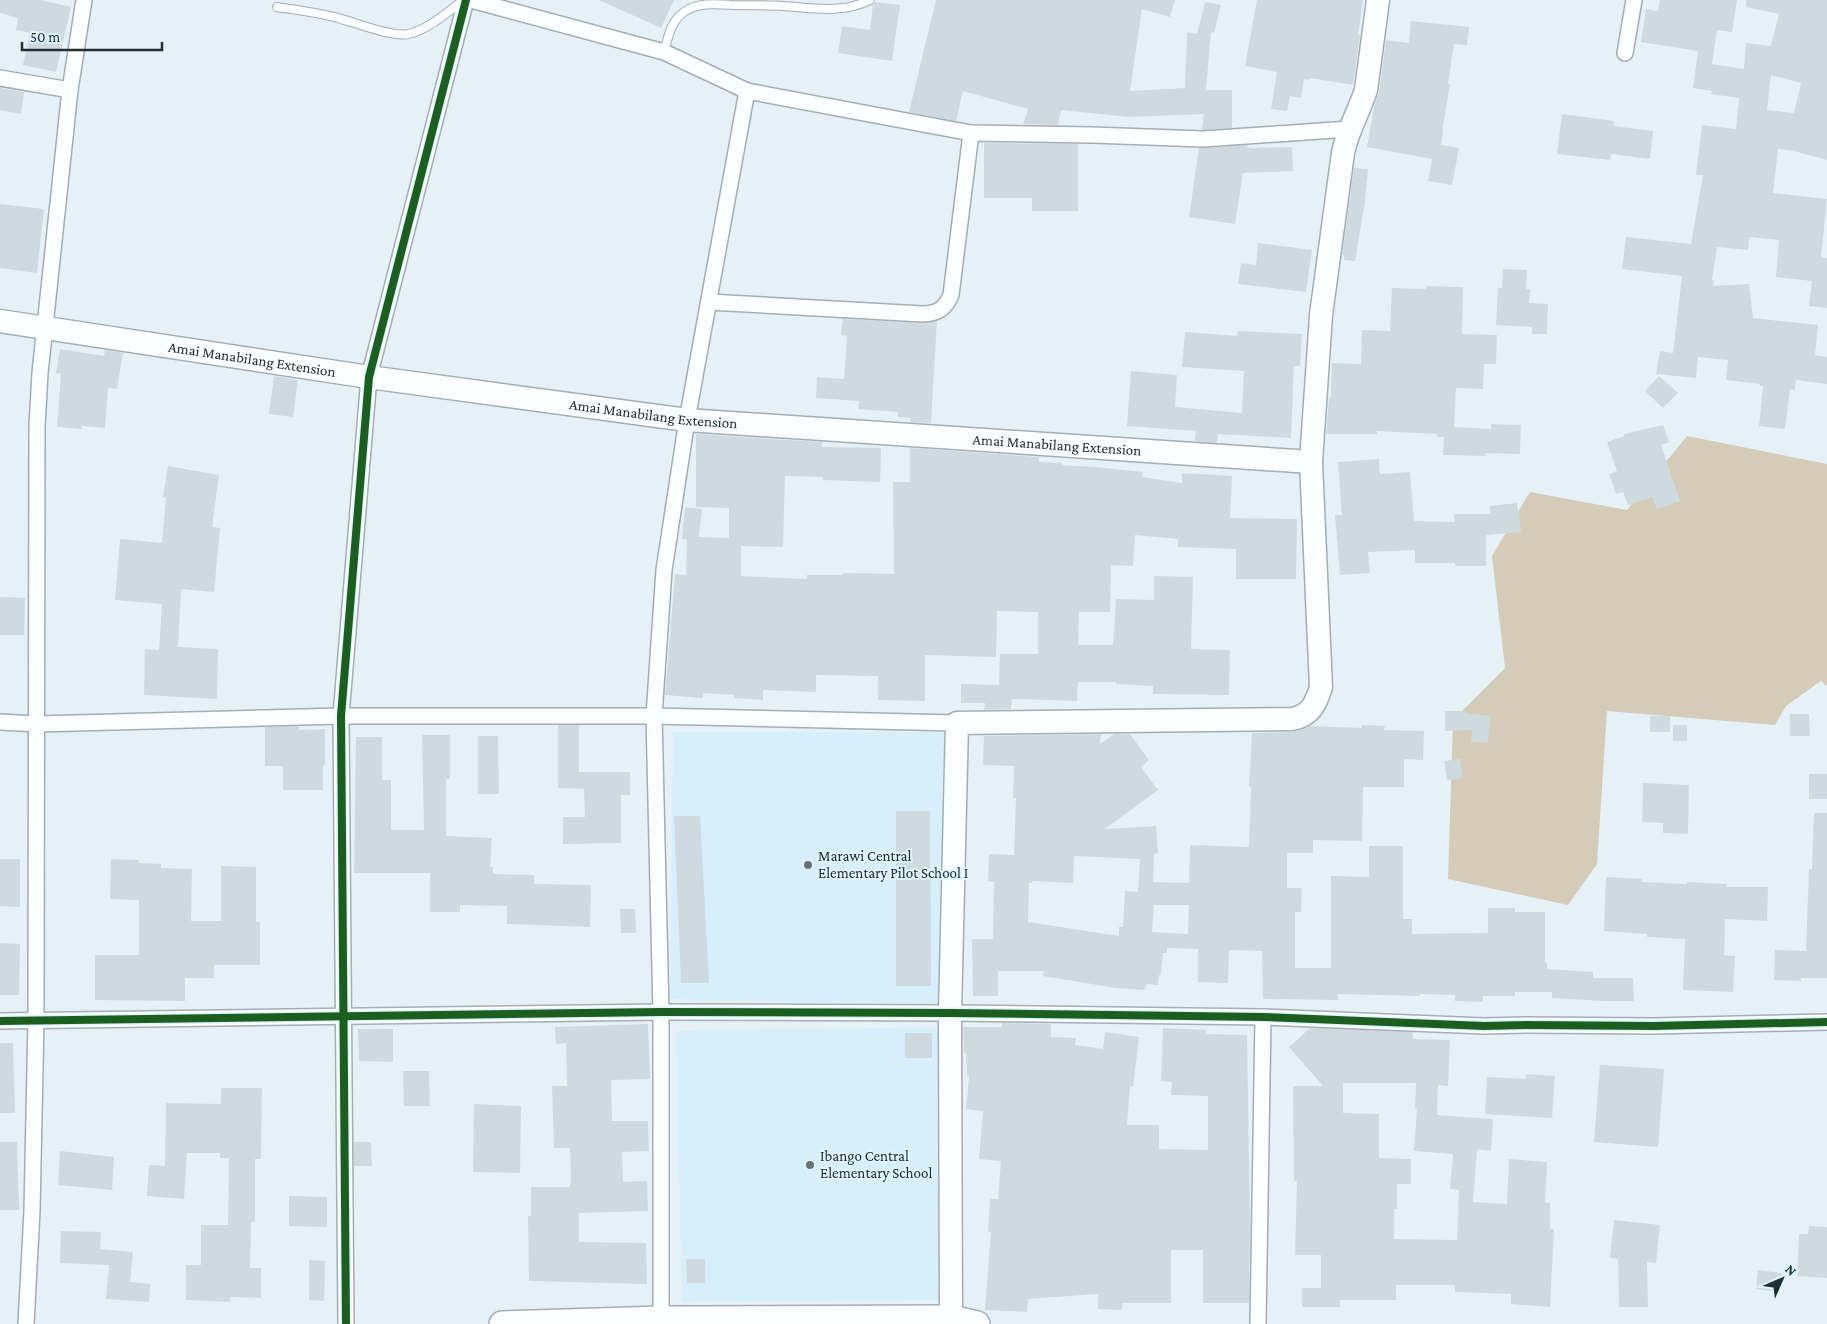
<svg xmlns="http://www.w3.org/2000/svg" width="1827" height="1324" viewBox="0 0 1827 1324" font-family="'Crimson Pro',serif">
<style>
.built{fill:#d7effa}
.forest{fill:#d4ccb9}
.building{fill:#cfdae0;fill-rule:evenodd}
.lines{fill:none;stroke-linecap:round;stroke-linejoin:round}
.lane-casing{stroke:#a2aeb3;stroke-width:10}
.street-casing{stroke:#a2aeb3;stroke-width:18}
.secondary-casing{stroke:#a2aeb3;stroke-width:25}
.primary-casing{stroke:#a2aeb3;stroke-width:28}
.lane{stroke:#fbfdfe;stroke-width:8}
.street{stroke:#fbfdfe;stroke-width:15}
.secondary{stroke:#fbfdfe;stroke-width:22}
.primary{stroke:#fbfdfe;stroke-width:25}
.cycleway-casing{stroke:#dff4fe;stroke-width:11}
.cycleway{stroke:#1b5e20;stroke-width:8}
.poi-dot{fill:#657278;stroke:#dff4fe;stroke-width:2}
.labels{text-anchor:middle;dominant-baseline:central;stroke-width:4;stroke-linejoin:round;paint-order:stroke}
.street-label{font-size:15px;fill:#202d33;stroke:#dff4fe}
.poi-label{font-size:15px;fill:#202d33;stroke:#dff4fe;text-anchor:start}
</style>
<rect width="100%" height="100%" fill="#e6f1f7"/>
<g class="built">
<polygon points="673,732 946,732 940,1004 670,999"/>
<polygon points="942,1027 938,1300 682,1302 676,1031"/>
</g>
<polygon class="forest" points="1687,436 1827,464 1827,686 1821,681 1786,706 1775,725 1607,711 1597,864 1568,905 1448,879 1453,720 1505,668 1492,556 1530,492 1627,510"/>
<g class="building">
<polygon points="0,0 41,0 71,7 56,72 23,65 30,33 16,30 18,18 0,13"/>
<polygon points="599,0 674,0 661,28"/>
<polygon points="936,0 1175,0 1170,17 1142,9 1130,91 1185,88 1187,32 1197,34 1205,2 1221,5 1214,33 1211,32 1206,90 1232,90 1232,128 1202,130 1204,114 1129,117 1061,110 1058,125 1023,124 1028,109 963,91 956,121 909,112"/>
<polygon points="1257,0 1363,0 1358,35 1360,35 1353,85 1310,78 1309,80 1304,79 1301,98 1290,96 1287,111 1271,109 1277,72 1245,66"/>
<path d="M 1660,0 L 1737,0 L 1732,32 L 1717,30 L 1712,64 L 1744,69 L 1746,43 L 1771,46 L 1779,14 L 1746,7 L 1746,0 L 1827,0 L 1827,160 L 1794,151 L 1778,149 L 1773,193 L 1827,199 L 1821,257 L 1827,258 L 1827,308 L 1809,306 L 1812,281 L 1776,277 L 1779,240 L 1749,237 L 1748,250 L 1717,247 L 1712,280 L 1714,281 L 1713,286 L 1749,284 L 1753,318 L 1818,325 L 1815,355 L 1827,357 L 1827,384 L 1796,380 L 1795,390 L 1790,389 L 1785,429 L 1759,426 L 1763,386 L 1760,386 L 1760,384 L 1726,380 L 1728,360 L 1698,357 L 1696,378 L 1656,374 L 1660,351 L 1673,353 L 1682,276 L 1622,269 L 1626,237 L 1691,244 L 1703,175 L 1696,175 L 1702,125 L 1736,129 L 1739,98 L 1711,94 L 1712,91 L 1693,88 L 1698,51 L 1641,42 L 1646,9 L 1658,11 ZM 1771,75 L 1801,83 L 1794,113 L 1767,110 Z"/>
<polygon points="875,2 900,5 892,61 838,53 842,26 870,30 873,4"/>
<polygon points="1411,21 1469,27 1467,45 1454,44 1448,84 1450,84 1442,132 1443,132 1441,145 1459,148 1452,185 1428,181 1432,159 1367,147 1374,107 1379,92 1386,40 1409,43"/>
<polygon points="0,88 24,92 21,114 0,110"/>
<polygon points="1562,114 1614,121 1614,126 1653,131 1650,159 1611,154 1610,160 1557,154"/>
<polygon points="984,143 1078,144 1078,211 1032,211 1032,198 984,198"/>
<polygon points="1248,145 1247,148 1292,147 1293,171 1243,173 1235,224 1189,217 1199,148"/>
<polygon points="1354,168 1368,169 1365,201 1355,261 1344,260 1344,255 1342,255"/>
<polygon points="0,204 44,209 37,273 0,268"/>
<polygon points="1258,243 1312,250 1306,292 1238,284 1241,263 1256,265"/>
<polygon points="1503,269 1527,270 1526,289 1530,289 1529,303 1548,304 1547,334 1532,334 1532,327 1496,325 1498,288 1502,288"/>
<polygon points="1426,286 1463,287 1462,334 1497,335 1496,364 1484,364 1483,389 1456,388 1454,427 1491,429 1491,424 1521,425 1520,454 1485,453 1485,456 1443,455 1444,437 1437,437 1437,434 1377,431 1377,434 1326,434 1329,398 1331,398 1332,363 1361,364 1362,330 1390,331 1392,288 1426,289"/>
<polygon points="843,319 921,323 937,321 931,423 910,422 911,418 898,417 898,412 858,409 859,401 816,398 817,377 844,379 847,336 841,335"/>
<polygon points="1238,331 1302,334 1300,366 1294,366 1291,438 1218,434 1217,443 1195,441 1196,431 1127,426 1131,371 1177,375 1175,407 1242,413 1244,371 1182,367 1185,332 1237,336"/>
<polygon points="60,349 104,356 105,350 123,353 117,389 108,388 105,428 82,426 82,429 57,427 61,374 56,373"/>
<polygon points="274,376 298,380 293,417 269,414"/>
<polygon points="1659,376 1678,393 1663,408 1645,391"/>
<polygon points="1663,425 1669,442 1661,445 1680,501 1657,509 1652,497 1628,505 1623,492 1616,494 1609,474 1617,471 1607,442 1624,436 1624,434"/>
<polygon points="696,434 822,442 822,447 881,448 880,482 823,480 823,477 785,476 783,547 741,546 741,576 807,579 807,575 843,575 843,573 894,574 893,482 910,482 910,448 1039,457 1039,462 1062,463 1062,465 1095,467 1143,472 1142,477 1182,483 1182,473 1232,476 1230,518 1297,519 1296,579 1236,579 1236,549 1178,547 1178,539 1135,535 1133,566 1111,565 1110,612 1079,612 1078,645 1113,645 1116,599 1154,600 1154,576 1193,577 1191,649 1230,650 1229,695 1153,694 1153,686 1116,684 1116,682 1078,682 1077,701 1012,699 1011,709 984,710 985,703 961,703 961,684 999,685 1000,654 1038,654 1038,612 997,611 996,657 925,655 925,701 878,700 878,676 816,675 816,692 763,690 763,700 734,698 734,695 703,693 703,698 665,695 675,574 686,575 687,540 682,539 685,507 702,509 699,537 729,538 729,508 696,507"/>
<polygon points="1379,459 1380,474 1410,472 1414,521 1455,522 1454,514 1490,514 1490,506 1517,503 1521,532 1486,535 1486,566 1455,566 1455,563 1415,563 1415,550 1368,552 1370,573 1340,575 1335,515 1342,515 1338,462"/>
<polygon points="168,466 219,475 212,527 220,528 214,592 181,589 178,647 218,649 217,699 144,695 145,649 159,650 162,604 115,600 120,539 162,543 166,498 163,497"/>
<polygon points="0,597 25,598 24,635 0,635"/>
<polygon points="1445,711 1465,711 1465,713 1490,716 1488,743 1471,742 1472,730 1445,731"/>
<polygon points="1790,714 1809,714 1810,736 1790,736"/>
<rect x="1650" y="716" width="20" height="16"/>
<polygon points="558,725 579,725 579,772 630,772 630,795 621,795 621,843 563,844 563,817 585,817 584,789 558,788"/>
<path d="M 1362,725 L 1385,726 L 1384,730 L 1424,731 L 1423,760 L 1404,759 L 1404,787 L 1363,787 L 1362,841 L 1313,840 L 1313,853 L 1287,853 L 1287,888 L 1302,888 L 1301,912 L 1295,912 L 1295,968 L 1331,968 L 1331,876 L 1369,877 L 1369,846 L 1403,846 L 1403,919 L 1412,919 L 1412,934 L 1488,933 L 1488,908 L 1515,908 L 1515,912 L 1545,912 L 1545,962 L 1547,962 L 1547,969 L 1593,972 L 1593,978 L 1633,978 L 1634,1001 L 1603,1001 L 1552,998 L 1552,992 L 1515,992 L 1515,996 L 1483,996 L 1483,1002 L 1455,1001 L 1455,995 L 1420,994 L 1420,996 L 1338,994 L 1338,1000 L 1263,999 L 1262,951 L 1229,950 L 1228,983 L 1198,982 L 1198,949 L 1167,948 L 1167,953 L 1163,953 L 1161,975 L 1159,975 L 1158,985 L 1146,984 L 1145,990 L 1116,988 L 1043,976 L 1044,971 L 998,971 L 998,996 L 973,996 L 972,939 L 993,939 L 994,882 L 988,881 L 989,854 L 1014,855 L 1016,798 L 1013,798 L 1014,766 L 983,765 L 984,736 L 1101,734 L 1100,744 L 1114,734 L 1130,734 L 1149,760 L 1141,767 L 1158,790 L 1105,829 L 1156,826 L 1158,853 L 1154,854 L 1153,882 L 1189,883 L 1190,845 L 1249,847 L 1251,787 L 1249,786 L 1252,733 L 1292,732 L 1311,726 L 1362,728 ZM 1074,856 L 1140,859 L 1138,892 L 1125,891 L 1123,927 L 1119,927 L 1119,936 L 1028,922 L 1029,883 L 1032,883 L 1032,881 L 1073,883 ZM 1154,905 L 1189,905 L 1188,934 L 1152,932 Z"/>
<rect x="1673" y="725" width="14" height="16"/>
<polygon points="299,726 299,730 325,729 325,765 323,765 323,790 283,790 283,766 265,766 265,727"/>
<polygon points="422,735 450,735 450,779 446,779 446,836 492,838 490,867 493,867 493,874 534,875 534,884 591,885 590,927 507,924 507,906 460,905 460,912 430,912 430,873 354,873 356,737 382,737 382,780 391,780 391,830 424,830"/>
<polygon points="478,736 498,736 499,794 478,794"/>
<polygon points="1460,759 1463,778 1447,780 1444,761"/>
<rect x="1809" y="774" width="18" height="25"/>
<polygon points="1643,783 1689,785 1688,834 1663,833 1663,823 1642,822"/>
<polygon points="896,811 930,811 931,986 896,986"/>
<polygon points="1814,813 1827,813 1827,978 1801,978 1801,981 1774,980 1775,950 1806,951 1809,869 1812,869"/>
<polygon points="674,816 700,816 709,983 681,983"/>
<polygon points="0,859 20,859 20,907 0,906"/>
<polygon points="111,859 139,860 139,863 161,864 161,868 192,869 191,921 221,921 221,866 256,867 256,922 260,922 260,965 214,965 214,978 185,978 185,1001 95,1000 95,955 139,955 139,900 110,899"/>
<polygon points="1606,877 1642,879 1642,882 1687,884 1687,882 1727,884 1726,887 1768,887 1767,921 1725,919 1724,955 1735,956 1733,992 1683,990 1685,939 1647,937 1647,934 1604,931"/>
<polygon points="620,909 635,909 636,933 621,933"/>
<polygon points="0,943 20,944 19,995 0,995"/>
<polygon points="1002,1023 1051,1024 1051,1037 1076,1038 1075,1045 1103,1049 1105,1032 1139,1037 1133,1087 1130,1086 1127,1125 1159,1125 1159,1149 1208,1150 1208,1096 1171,1095 1172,1082 1161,1081 1163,1028 1206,1030 1206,1034 1247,1035 1250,1226 1249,1303 1203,1303 1203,1250 1171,1250 1171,1303 1122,1303 1122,1310 1098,1309 1098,1294 1028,1299 1027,1312 985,1310 991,1232 988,1232 990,1199 998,1199 1001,1161 979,1159 983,1111 966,1109 969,1076 967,1076 966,1053 964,1053 963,1027 1002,1027"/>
<polygon points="648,1024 650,1079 611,1080 612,1121 648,1121 649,1151 622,1152 623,1182 647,1181 648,1211 579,1213 579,1242 646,1243 647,1284 529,1281 528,1216 531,1216 531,1187 570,1187 570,1183 571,1183 570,1148 554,1148 552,1086 567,1086 566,1043 556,1044 555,1027"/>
<path d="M 1310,1028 L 1413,1032 L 1413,1039 L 1450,1040 L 1448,1086 L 1438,1085 L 1437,1115 L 1493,1119 L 1491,1151 L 1477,1149 L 1473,1202 L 1507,1204 L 1509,1159 L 1547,1162 L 1545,1202 L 1550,1203 L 1550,1229 L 1554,1229 L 1550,1307 L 1511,1304 L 1511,1294 L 1455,1292 L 1455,1285 L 1396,1285 L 1396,1300 L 1340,1300 L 1340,1307 L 1302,1307 L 1302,1288 L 1321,1288 L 1321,1255 L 1295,1255 L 1297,1181 L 1294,1181 L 1293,1086 L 1323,1086 L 1289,1047 ZM 1343,1083 L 1416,1083 L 1415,1109 L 1417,1109 L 1414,1151 L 1453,1154 L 1450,1189 L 1459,1190 L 1457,1240 L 1394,1239 L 1394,1209 L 1397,1209 L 1397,1184 L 1411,1184 L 1411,1159 L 1379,1158 L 1379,1114 L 1343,1113 Z"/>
<polygon points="358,1029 393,1029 393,1062 359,1061"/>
<rect x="905" y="1033" width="27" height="25"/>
<polygon points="0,1043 13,1043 15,1113 0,1113"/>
<polygon points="1600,1065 1664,1069 1658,1147 1594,1142"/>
<polygon points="403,1071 429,1071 430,1106 404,1106"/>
<polygon points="1526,1074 1555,1076 1552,1118 1485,1114 1487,1077 1526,1079"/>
<polygon points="221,1088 262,1088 261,1159 255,1159 255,1222 251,1222 250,1268 261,1268 261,1298 230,1297 230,1302 186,1300 186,1265 201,1265 201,1225 228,1225 229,1158 220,1158 220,1153 187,1153 184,1199 147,1196 149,1165 165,1166 166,1103 221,1104"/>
<polygon points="474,1104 521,1106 520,1173 473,1172"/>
<polygon points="0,1142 17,1142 19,1210 0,1210"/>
<polygon points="354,1142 371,1142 372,1166 354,1166"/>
<polygon points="60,1151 114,1157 112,1190 58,1185"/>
<polygon points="289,1196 327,1197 327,1227 289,1226"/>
<polygon points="1614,1220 1660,1225 1656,1263 1647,1262 1648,1307 1619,1307 1618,1259 1610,1258"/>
<polygon points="1809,1226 1827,1227 1827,1278 1797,1276 1799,1234 1808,1234"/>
<polygon points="61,1231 101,1232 100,1249 133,1252 130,1282 150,1284 149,1302 106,1299 109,1265 60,1263"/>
<polygon points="686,1259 705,1259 705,1283 687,1283"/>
<polygon points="309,1260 325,1261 324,1301 309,1300"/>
<polygon points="1758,1270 1782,1273 1780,1292 1756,1289"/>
</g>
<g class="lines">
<g class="lane-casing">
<g id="lane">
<path d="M 277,7 C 296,10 315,12 334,17 C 352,21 392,38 409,34 C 429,29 447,12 464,0"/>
<path d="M 664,52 C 668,37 671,21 684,12 C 698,2 716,4 733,5 C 749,5 766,5 783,6 C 813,8 842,14 870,0"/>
</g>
</g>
<g class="street-casing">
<g id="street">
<polyline points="471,0 664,52 747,91 971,133 1092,135 1203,139 1349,129"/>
<polyline points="1625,53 1634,0"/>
<polyline points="0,78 70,90"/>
<path d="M 709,302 L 922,314 C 937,314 945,309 951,295 L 971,133"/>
<polyline points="0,722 37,724 341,716 654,716 957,723"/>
<polyline points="0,1021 661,1012 950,1013 1263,1017 1484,1026 1526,1025 1653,1026 1827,1022"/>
<polyline points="661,1319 661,1012 654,716 664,570 687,420 747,91"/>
<polyline points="26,1324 32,1211 36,1020 37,426 40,373 70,90 84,0"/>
<polyline points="346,1324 341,716 369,377 466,0"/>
<polyline points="1258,1324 1263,1017"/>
</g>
</g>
<g class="secondary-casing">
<g id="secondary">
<path id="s1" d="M 0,321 L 369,377 L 687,420 L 1311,462"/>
<path d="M 951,1318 L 950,1013 L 957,723 L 1292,719 C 1310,716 1316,704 1321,687 L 1311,462 L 1321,315 L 1343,153 C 1347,131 1359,112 1366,90 L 1378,0"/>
</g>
</g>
<g class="primary-casing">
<polyline id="primary" points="502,1324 661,1319 951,1318 977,1324"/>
</g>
<use href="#lane" class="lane"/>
<use href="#street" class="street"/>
<use href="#secondary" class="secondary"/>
<use href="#primary" class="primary"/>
<g class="cycleway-casing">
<g id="cycleway">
<polyline points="0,1021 661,1012 950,1013 1263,1017 1484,1026 1526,1025 1653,1026 1827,1022"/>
<polyline points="346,1324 341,716 369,377 466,0"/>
</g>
</g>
<use href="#cycleway" class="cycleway"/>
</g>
<g class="poi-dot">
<circle cx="808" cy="865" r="5"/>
<circle cx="810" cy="1165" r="5"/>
</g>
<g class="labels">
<g class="street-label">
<text stroke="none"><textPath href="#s1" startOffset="255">Amai Manabilang Extension</textPath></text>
<text stroke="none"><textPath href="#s1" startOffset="660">Amai Manabilang Extension</textPath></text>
<text stroke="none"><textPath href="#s1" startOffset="1065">Amai Manabilang Extension</textPath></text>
</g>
<g class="poi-label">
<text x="818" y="856">Marawi Central<tspan x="818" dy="17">Elementary Pilot School I</tspan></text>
<text x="820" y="1156">Ibango Central<tspan x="820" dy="17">Elementary School</tspan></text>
</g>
</g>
<g transform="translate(1782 1279) rotate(45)" stroke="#dff4fe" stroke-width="4" paint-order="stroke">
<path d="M0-4L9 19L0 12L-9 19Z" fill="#202d33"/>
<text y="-8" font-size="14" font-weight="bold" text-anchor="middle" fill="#202d33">N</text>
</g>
<path d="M22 42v8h140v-8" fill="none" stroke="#202d33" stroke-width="2.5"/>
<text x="30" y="42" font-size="15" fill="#202d33" stroke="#dff4fe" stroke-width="4" paint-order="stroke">50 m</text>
</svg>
